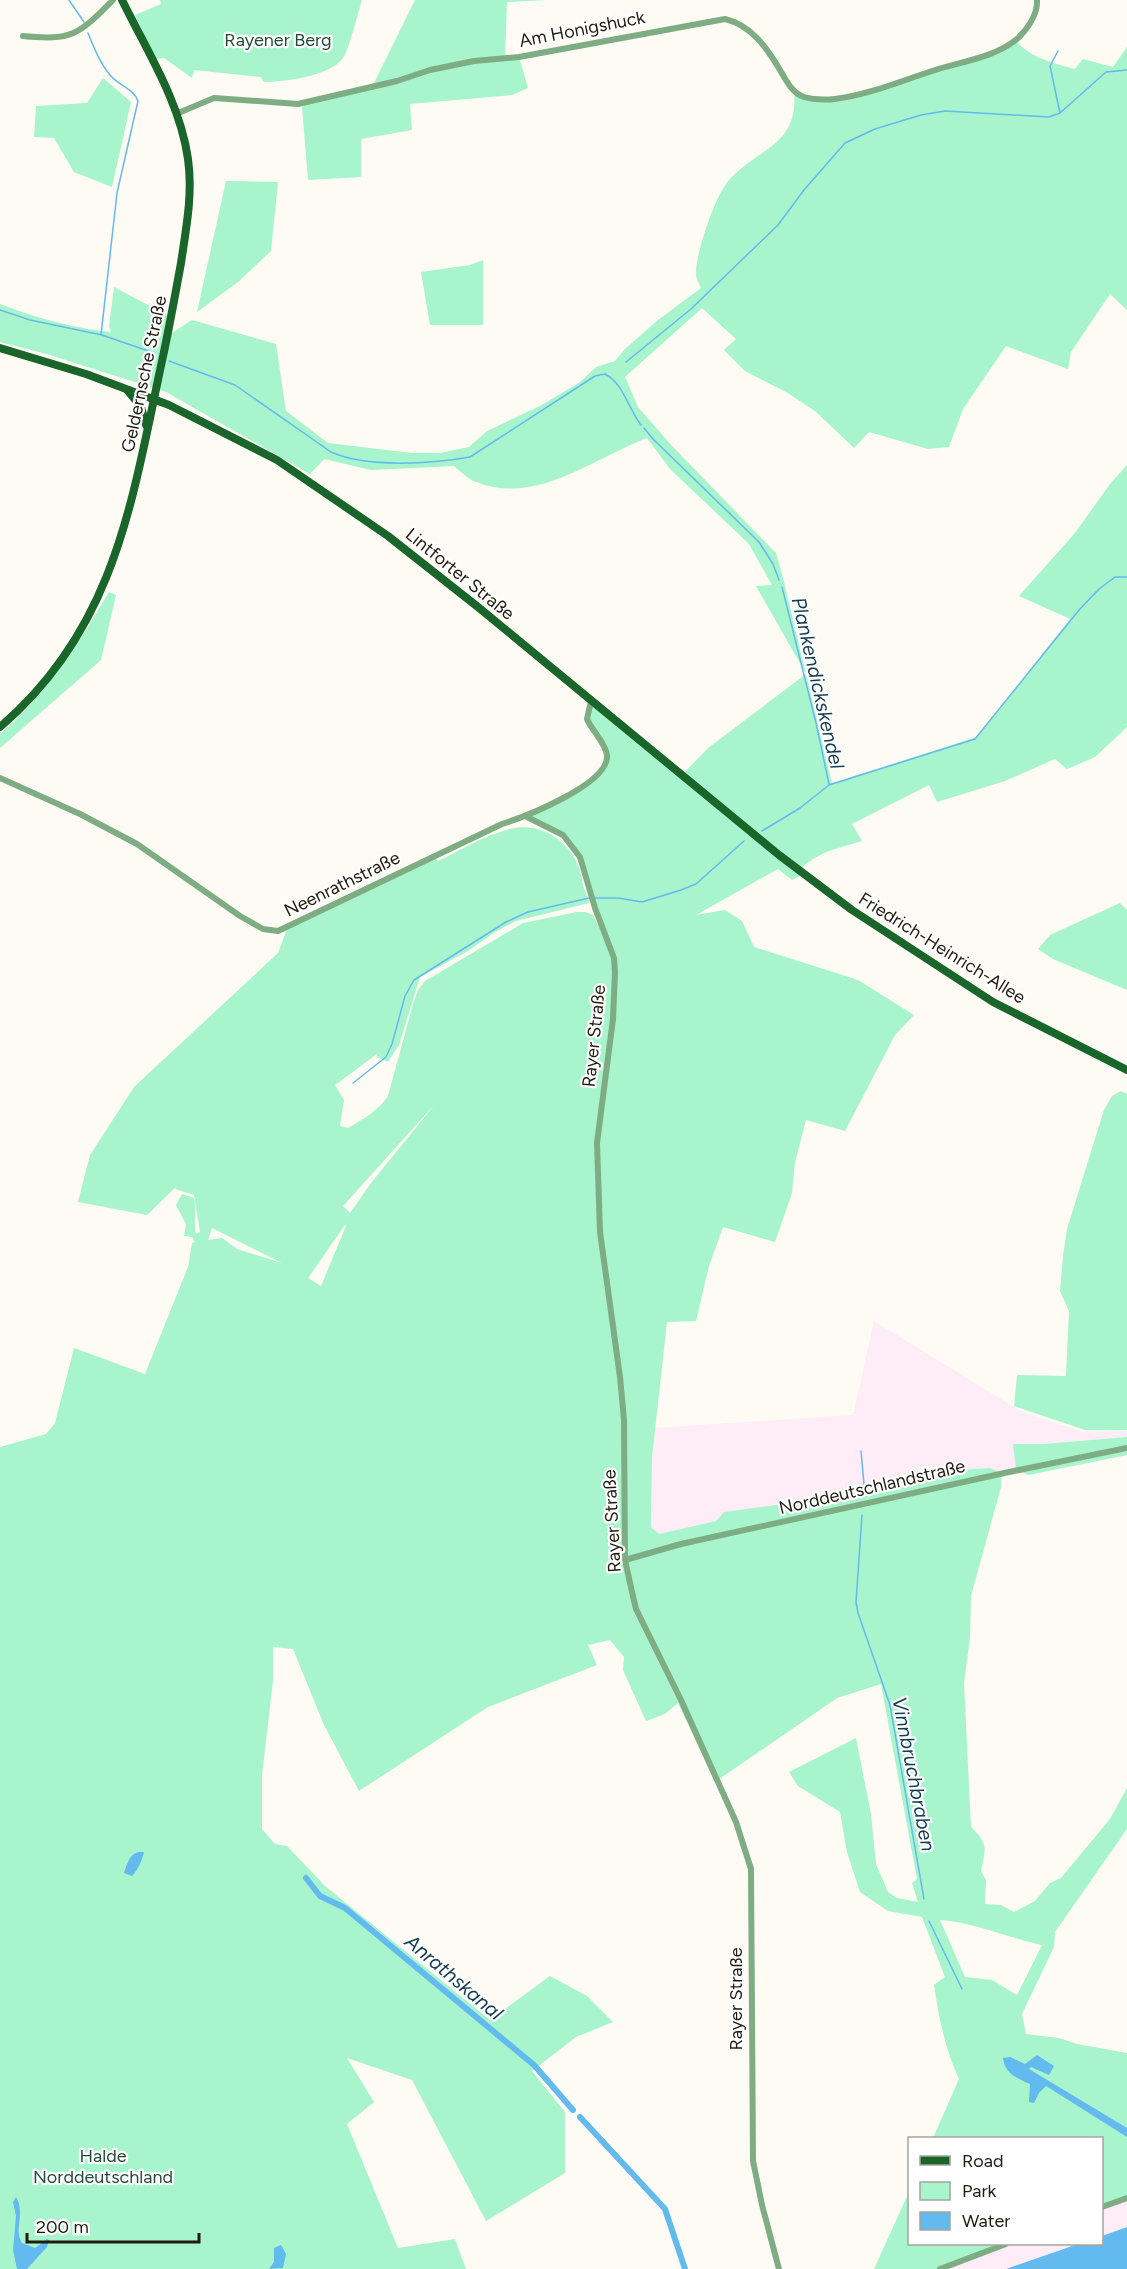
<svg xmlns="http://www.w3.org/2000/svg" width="1127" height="2269" viewBox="0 0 1127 2269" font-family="Figtree,sans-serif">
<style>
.industrial{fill:#feecf6}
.green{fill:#a7f4cd;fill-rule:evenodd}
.water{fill:#63baee}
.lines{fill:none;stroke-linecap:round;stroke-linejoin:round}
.stream{stroke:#63baee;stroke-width:1.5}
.canal{stroke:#63baee;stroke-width:6}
.minor{stroke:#7fad83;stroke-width:6}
.major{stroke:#19652a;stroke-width:8}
.labels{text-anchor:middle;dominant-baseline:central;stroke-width:4.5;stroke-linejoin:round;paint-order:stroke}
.street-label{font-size:18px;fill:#211c10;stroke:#fff}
.park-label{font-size:18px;fill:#234c38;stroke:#fff}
.water-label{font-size:20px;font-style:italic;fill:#173d53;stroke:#fff}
</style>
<rect width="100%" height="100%" fill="#fefbf5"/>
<g class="industrial">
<polygon points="874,1321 1022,1412 1084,1432 1127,1431 1127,1437 1043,1444 1014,1444 1016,1469 1000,1474 929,1475 865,1492 851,1486 824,1495 776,1505 724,1512 716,1521 659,1534 651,1527 652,1457 655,1428 853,1415"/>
<polygon points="1127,2198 1127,2227 1102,2236 1102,2208"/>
<polygon points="1006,2244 1078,2244 1006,2269 940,2269"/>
</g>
<g class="green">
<path d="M 160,0 L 362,0 C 358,12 349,50 343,58 C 330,76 285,82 264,82 L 261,77 L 194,70 L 192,78 L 164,58 L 156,59 L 135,15 L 161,4 Z"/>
<polygon points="415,0 547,0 507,2 505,58 519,57 528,88 512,95 410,104 412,130 361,139 361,177 308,180 302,107 311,98 372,87"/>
<path d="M 1016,40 C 1027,57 1056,64 1075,69 L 1083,59 L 1113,67 L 1127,47 L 1127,310 L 1110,294 L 1071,352 L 1068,369 L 1006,346 L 963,409 L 949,447 L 928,449 L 869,432 L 854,448 L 815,411 L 786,392 L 745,371 L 724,350 L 736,339 L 702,308 L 625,377 L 638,407 L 672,446 L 776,553 L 784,582 L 832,783 L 974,738 L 978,735 L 1070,619 L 1019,596 L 1075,533 L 1110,484 L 1127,465 L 1127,727 L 1095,757 L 1067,769 L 1055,759 L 1005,781 L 937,802 L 929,785 L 852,824 L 862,841 C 839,848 816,852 799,871 L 803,874 L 792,880 L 778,869 L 696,915 L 725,910 L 742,921 L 754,947 L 858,980 L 914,1015 L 895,1035 L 845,1131 L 806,1120 L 795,1162 L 792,1193 L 775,1242 L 723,1227 L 709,1266 L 696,1321 L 667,1322 L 652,1457 L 651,1527 L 659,1534 L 716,1521 L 724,1512 L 776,1505 L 824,1495 L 851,1486 L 865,1492 L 929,1475 L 961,1470 L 990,1468 L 1001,1473 L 1001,1487 L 971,1596 L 970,1638 L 964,1683 L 971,1827 C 988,1844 986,1847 981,1871 L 986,1880 L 985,1904 L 1001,1905 L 1014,1912 L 1035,1901 L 1050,1883 L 1061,1878 L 1110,1819 L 1127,1788 L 1127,1829 L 1055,1932 L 1054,1947 L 1022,2014 L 1026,2034 L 1059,2038 L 1077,2044 L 1127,2053 L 1127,2198 L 1102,2208 L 1102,2138 L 933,2138 L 959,2079 C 945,2049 939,2018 934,1985 L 945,1977 L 922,1917 L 888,1911 L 860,1892 L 847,1852 L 840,1812 L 798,1786 L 789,1772 L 856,1738 L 871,1814 L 876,1864 L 888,1892 L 897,1898 L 918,1902 L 912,1883 L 917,1879 L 881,1684 L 837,1698 L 715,1782 L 678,1703 L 665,1714 L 646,1721 L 623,1670 L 624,1657 L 610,1640 L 588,1645 L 597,1665 L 488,1707 L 359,1791 L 324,1725 L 293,1649 L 273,1647 L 273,1681 L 262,1775 L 262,1829 L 275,1844 L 287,1846 L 325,1886 L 490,2020 L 550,1976 L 587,1996 L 613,2022 L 576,2037 L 532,2071 L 565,2112 L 565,2173 L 486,2221 L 412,2080 L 347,2058 L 374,2102 L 347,2124 L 398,2248 L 455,2239 L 466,2269 L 0,2269 L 0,1447 L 46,1434 L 55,1423 L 74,1348 L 145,1374 L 188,1267 L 192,1243 L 195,1242 L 192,1237 L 184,1236 L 186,1224 L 176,1205 L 182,1194 L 194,1198 C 197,1212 193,1220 196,1234 L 200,1232 L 194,1195 L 175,1189 L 177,1186 L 147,1215 L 78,1202 L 90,1155 L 134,1087 L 278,953 L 287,929 L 436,858 L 438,861 C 461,850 485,835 510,829 C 540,821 569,840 579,868 C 582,875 582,884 585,891 C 587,895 588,898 589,903 L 516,921 L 495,932 L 468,951 L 420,977 L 399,1045 L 388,1062 L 377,1057 L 377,1054 L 335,1085 L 344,1100 L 340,1126 L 348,1128 C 363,1119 378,1111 388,1096 L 413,1004 L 418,990 L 425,981 L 523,923 L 577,912 L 585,912 L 593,915 L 605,939 L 591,893 L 572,844 L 527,817 L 595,777 L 607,759 L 587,719 L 591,701 L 682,775 L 708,748 L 806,674 L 756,586 L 772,585 L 749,544 L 670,469 L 647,438 C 594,458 536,506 476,482 C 468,479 460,471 454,466 L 371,470 L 324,459 L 310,474 L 166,392 L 50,355 L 0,342 L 0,304 C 36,318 73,328 111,332 L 109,326 L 114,287 L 167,315 L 165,329 L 172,333 L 192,320 L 276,344 L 286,411 L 328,443 L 412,453 L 440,453 L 469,447 L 487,431 L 540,406 L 580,382 L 596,367 L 615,361 L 625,349 L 658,320 L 701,288 C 698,282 695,277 696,270 C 698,248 715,195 730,179 C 760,147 799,145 794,91 L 801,96 L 835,99 L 997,52 ZM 435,1104 L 371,1183 L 350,1213 L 343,1206 ZM 345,1225 L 346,1226 L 321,1286 L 308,1278 ZM 212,1228 L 282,1263 L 237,1249 L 222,1238 L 208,1240 ZM 940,1920 C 974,1922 1008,1938 1042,1945 L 1017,1995 L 992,1980 L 965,1977 Z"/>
<polygon points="103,78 131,102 112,187 74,172 54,138 34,137 36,106 87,103"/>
<polygon points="226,181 278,182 271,251 238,282 197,312"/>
<polygon points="483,260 483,325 430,325 421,272 470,265"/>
<path d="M 109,592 L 116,595 L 101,660 L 0,748 L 0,734 C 47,694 78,644 109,592 Z"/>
<polygon points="1120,903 1127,910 1127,990 1053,959 1038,949 1050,935"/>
<polygon points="1121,1091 1127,1094 1127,1430 1085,1430 1014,1406 1017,1375 1066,1376 1069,1311 1060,1291 1063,1256 1067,1229 1104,1110 1112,1096"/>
<polygon points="1127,1437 1127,1455 1028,1475 1016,1469 1013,1444 1043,1444"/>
<polygon points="909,2192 910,2244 1006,2244 940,2269 874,2269"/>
</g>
<g class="water">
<path d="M 138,1852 L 144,1852 C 142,1860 138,1870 132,1876 L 124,1873 C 127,1864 129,1855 138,1852 Z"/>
<path d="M 1037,2055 L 1054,2066 L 1049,2075 L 1031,2067 L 1029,2069 L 1127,2128 L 1127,2137 L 1046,2086 L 1039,2093 L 1034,2103 L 1029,2102 L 1030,2084 C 1017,2078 1005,2074 1003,2058 L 1010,2057 L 1025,2064 Z"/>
<path d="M 16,2197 C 26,2214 13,2229 22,2243 L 35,2248 L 47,2239 L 49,2240 L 47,2247 L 27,2269 L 17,2269 L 13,2250 L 16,2216 L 13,2202 Z"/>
<polygon points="1127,2227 1127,2269 1006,2269 1078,2244 1102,2244 1102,2236"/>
<polygon points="281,2245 286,2254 283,2268 269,2269 274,2262 274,2248"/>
</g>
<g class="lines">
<g class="stream">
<polyline points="69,0 84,22"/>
<path d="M 88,33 C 94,48 100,63 110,75 C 118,85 134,89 138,101 L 117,193 L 101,335"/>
<polyline points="1058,51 1050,66 1060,113"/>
<polyline points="0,310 30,320 102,335 154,353"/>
<path d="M 169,361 L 235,385 L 331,452 C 367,468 431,464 470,457 L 595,376 L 605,374 C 623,383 628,408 641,425"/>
<polyline points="626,362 691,309 778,225 804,190 845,143 875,129 921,115 945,111 1049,117 1060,113 1106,72 1127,70"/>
<polyline points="644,428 653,439 759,542 773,564 779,580"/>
<polyline points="782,587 816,723 829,784"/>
<polyline points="762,831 800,808 829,785 975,739 1079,610 1099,589 1115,577 1127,577"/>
<polyline points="594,898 618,898 642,902 681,890 696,884 744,841"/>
<polyline points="353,1083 386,1057 392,1044 405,996 414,980 506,922 528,912 589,898"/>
<polyline points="861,1451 864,1484 862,1497"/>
<polyline points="862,1515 856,1602 858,1613 890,1705 924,1899"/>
<polyline points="929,1921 962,1989"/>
</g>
<g class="canal">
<polyline points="306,1878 320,1896 345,1908 534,2065 573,2110"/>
<polyline points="580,2117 665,2209 685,2269"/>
</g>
<g class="minor">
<path d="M 23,36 C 73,41 79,34 113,0"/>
<path d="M 176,114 L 214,98 L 298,104 L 397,81 L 430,70 L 474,61 L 519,57 L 725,19 C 751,25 767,48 780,70 C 786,80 792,93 804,97 C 814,100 825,100 835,99 C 868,95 901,81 932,71 C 959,62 994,58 1017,39 C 1027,30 1038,14 1037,0"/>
<path d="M 0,778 L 80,814 L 137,844 L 240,916 L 263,929 L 278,931 L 502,824 C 524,817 610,784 607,755 C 605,742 592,731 587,719 L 591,701"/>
<polyline points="527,817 563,835 580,857 595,908 614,958 615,972 613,1019 597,1143 600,1232 620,1377 624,1420 625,1560 632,1592 636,1609 681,1700 736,1822 751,1869 753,2161 762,2205 779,2269"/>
<polyline points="625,1560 681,1544 1009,1472 1127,1448"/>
<polyline points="1102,2207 1127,2198"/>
<polyline points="940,2269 1006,2244"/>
</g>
<g class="major">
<polyline points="0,348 86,374 169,405 277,460 388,536 478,607 779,855 852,910 993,1002 1127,1070"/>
<polyline points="128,391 141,407 146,425"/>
<path d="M 0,727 C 116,628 132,500 162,361 C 169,329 175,296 181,263 C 186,229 193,194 188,159 C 180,102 147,51 122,0"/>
</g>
</g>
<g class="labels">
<g class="street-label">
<text transform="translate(582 29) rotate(-11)">Am Honigshuck</text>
<text transform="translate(144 374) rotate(-78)">Geldernsche Straße</text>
<text transform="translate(460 574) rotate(39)">Lintforter Straße</text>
<text transform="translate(342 884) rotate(-26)">Neenrathstraße</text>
<text transform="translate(942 948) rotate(32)">Friedrich-Heinrich-Allee</text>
<text transform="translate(594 1036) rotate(-84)">Rayer Straße</text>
<text transform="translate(872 1487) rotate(-13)">Norddeutschlandstraße</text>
<text transform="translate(612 1521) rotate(-93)">Rayer Straße</text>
<text transform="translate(736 1999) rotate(-90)">Rayer Straße</text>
</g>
<g class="park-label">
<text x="278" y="40">Rayener Berg</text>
<text x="103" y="2156">Halde<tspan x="103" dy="21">Norddeutschland</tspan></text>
</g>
<g class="water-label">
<text transform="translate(818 683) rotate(77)">Plankendickskendel</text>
<text transform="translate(914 1774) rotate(79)">Vinnbruchbraben</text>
<text transform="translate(454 1977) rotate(40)">Anrathskanal</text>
</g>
</g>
<rect x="908" y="2137" width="195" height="108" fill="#ffffff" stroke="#a6a49f" stroke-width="1.5"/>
<rect x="920" y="2156" width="30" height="9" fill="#19652a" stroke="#a6a49f" stroke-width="1.5"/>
<text x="962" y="2167" font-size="18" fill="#211c10">Road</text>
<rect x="920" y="2182" width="30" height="18" fill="#a7f4cd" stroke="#a6a49f" stroke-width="1.5"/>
<text x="962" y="2197" font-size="18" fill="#211c10">Park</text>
<rect x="920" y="2212" width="30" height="18" fill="#63baee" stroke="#a6a49f" stroke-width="1.5"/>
<text x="962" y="2227" font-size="18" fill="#211c10">Water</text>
<path d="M27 2233v9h172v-9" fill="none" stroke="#211c10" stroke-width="3"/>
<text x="36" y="2233" font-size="18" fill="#211c10" stroke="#ffffff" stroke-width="4.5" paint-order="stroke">200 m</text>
</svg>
